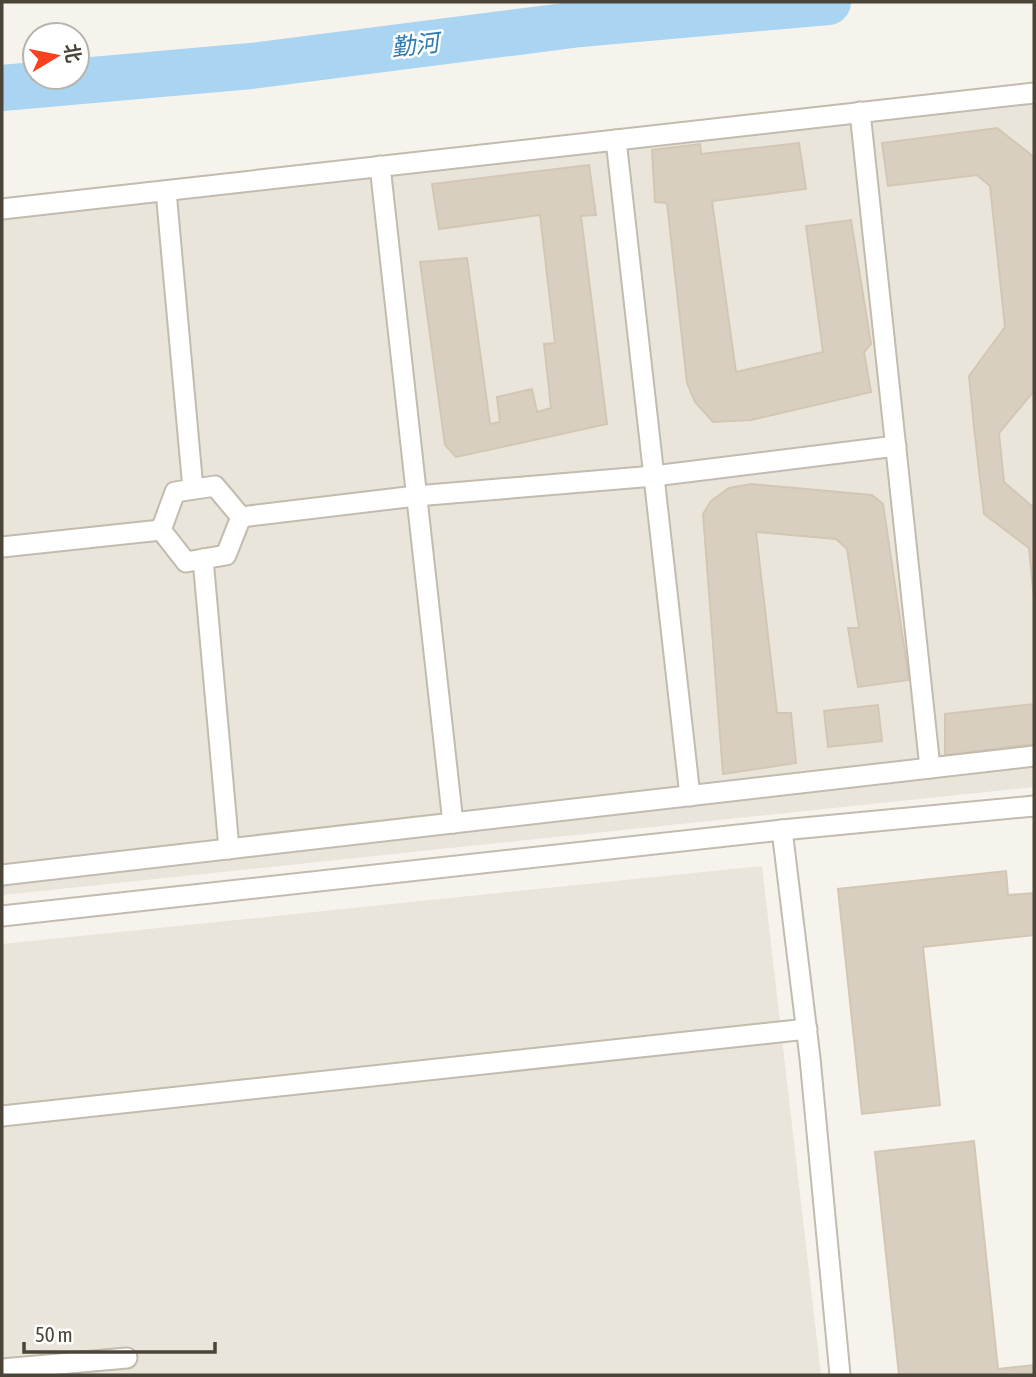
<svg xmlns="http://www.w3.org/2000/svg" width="1036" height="1377" viewBox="0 0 1036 1377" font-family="'Asap Condensed','Noto Sans SC',sans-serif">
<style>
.residential{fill:#eae5da}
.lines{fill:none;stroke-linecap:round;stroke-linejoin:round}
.river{stroke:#a9d4f2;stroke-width:46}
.building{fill:#d8cfc1;stroke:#d3c7b4;stroke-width:2}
.minor-casing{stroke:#c2bbae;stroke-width:23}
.minor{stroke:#fff;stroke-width:19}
.labels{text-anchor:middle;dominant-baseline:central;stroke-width:5;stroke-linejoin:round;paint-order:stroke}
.water-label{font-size:24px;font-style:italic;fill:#2e7ab2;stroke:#fff}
</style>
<rect width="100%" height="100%" fill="#f6f3ec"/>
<g class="residential">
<polygon points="1034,103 1034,787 2,895 2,209 616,140"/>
<polygon points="762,866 821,1375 2,1375 2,944"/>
</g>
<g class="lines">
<polyline class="river" points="2,88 251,66 580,24 828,2"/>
</g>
<g class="building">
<polygon points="997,128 1034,157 1034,391 999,433 1004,482 1034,508 1034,599 1029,548 984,514 974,427 969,376 1005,327 990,186 977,175 888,186 882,143"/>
<polygon points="799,143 806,189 712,201 736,372 823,352 806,226 851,220 871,344 864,352 871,392 751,420 713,422 695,402 687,383 667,203 655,202 652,150 700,144 701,154"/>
<polygon points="589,165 596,215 581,216 607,424 456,457 445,445 420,262 467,258 490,424 500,422 497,397 532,389 537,412 551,408 544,344 555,343 540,215 439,229 432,184"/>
<polygon points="751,484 872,495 883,504 909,680 858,687 848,628 859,628 847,549 836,539 756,532 777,713 791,713 796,763 723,774 703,514 711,501 729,488"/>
<polygon points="1034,704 1034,744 945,755 945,714"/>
<polygon points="878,705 882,741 828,747 824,711"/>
<polygon points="1006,871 1008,895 1034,893 1034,935 923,947 940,1105 862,1114 838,889"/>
<polygon points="974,1141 998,1369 1034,1365 1034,1375 899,1375 875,1152"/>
</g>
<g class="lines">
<g class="minor-casing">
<g id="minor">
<polyline points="860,112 930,768"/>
<polyline points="616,140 690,796"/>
<polyline points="380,166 453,823"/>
<polyline points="166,191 193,489"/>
<polyline points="2,209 1034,93"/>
<polygon points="215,486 241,517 226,555 186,562 161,530 175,492"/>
<polyline points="241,517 416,496 654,476 896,446"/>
<polyline points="2,547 161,530"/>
<polyline points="203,559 229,849"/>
<polyline points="782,830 810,1058 840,1375"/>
<polyline points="2,875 1034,756"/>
<polyline points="2,916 782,830 1034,806"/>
<polyline points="2,1116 807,1029"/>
<polyline points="2,1369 127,1358"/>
</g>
</g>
<use href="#minor" class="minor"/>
</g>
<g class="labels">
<g class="water-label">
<text transform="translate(415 45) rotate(-7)">勤河</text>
</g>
</g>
<rect width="1036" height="1377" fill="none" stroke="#4b4439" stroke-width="7"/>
<g transform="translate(56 56) rotate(80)"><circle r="33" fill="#ffffff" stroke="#b7b4b0" stroke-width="2"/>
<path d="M0-5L12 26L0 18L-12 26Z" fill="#fc3f1d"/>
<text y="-10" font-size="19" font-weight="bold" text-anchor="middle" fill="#4b4439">北</text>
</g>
<path d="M24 1342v10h191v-10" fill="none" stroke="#4b4439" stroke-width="3.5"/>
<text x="35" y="1342" font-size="21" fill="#4b4439" stroke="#ffffff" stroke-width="5" paint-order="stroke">50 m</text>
</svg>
